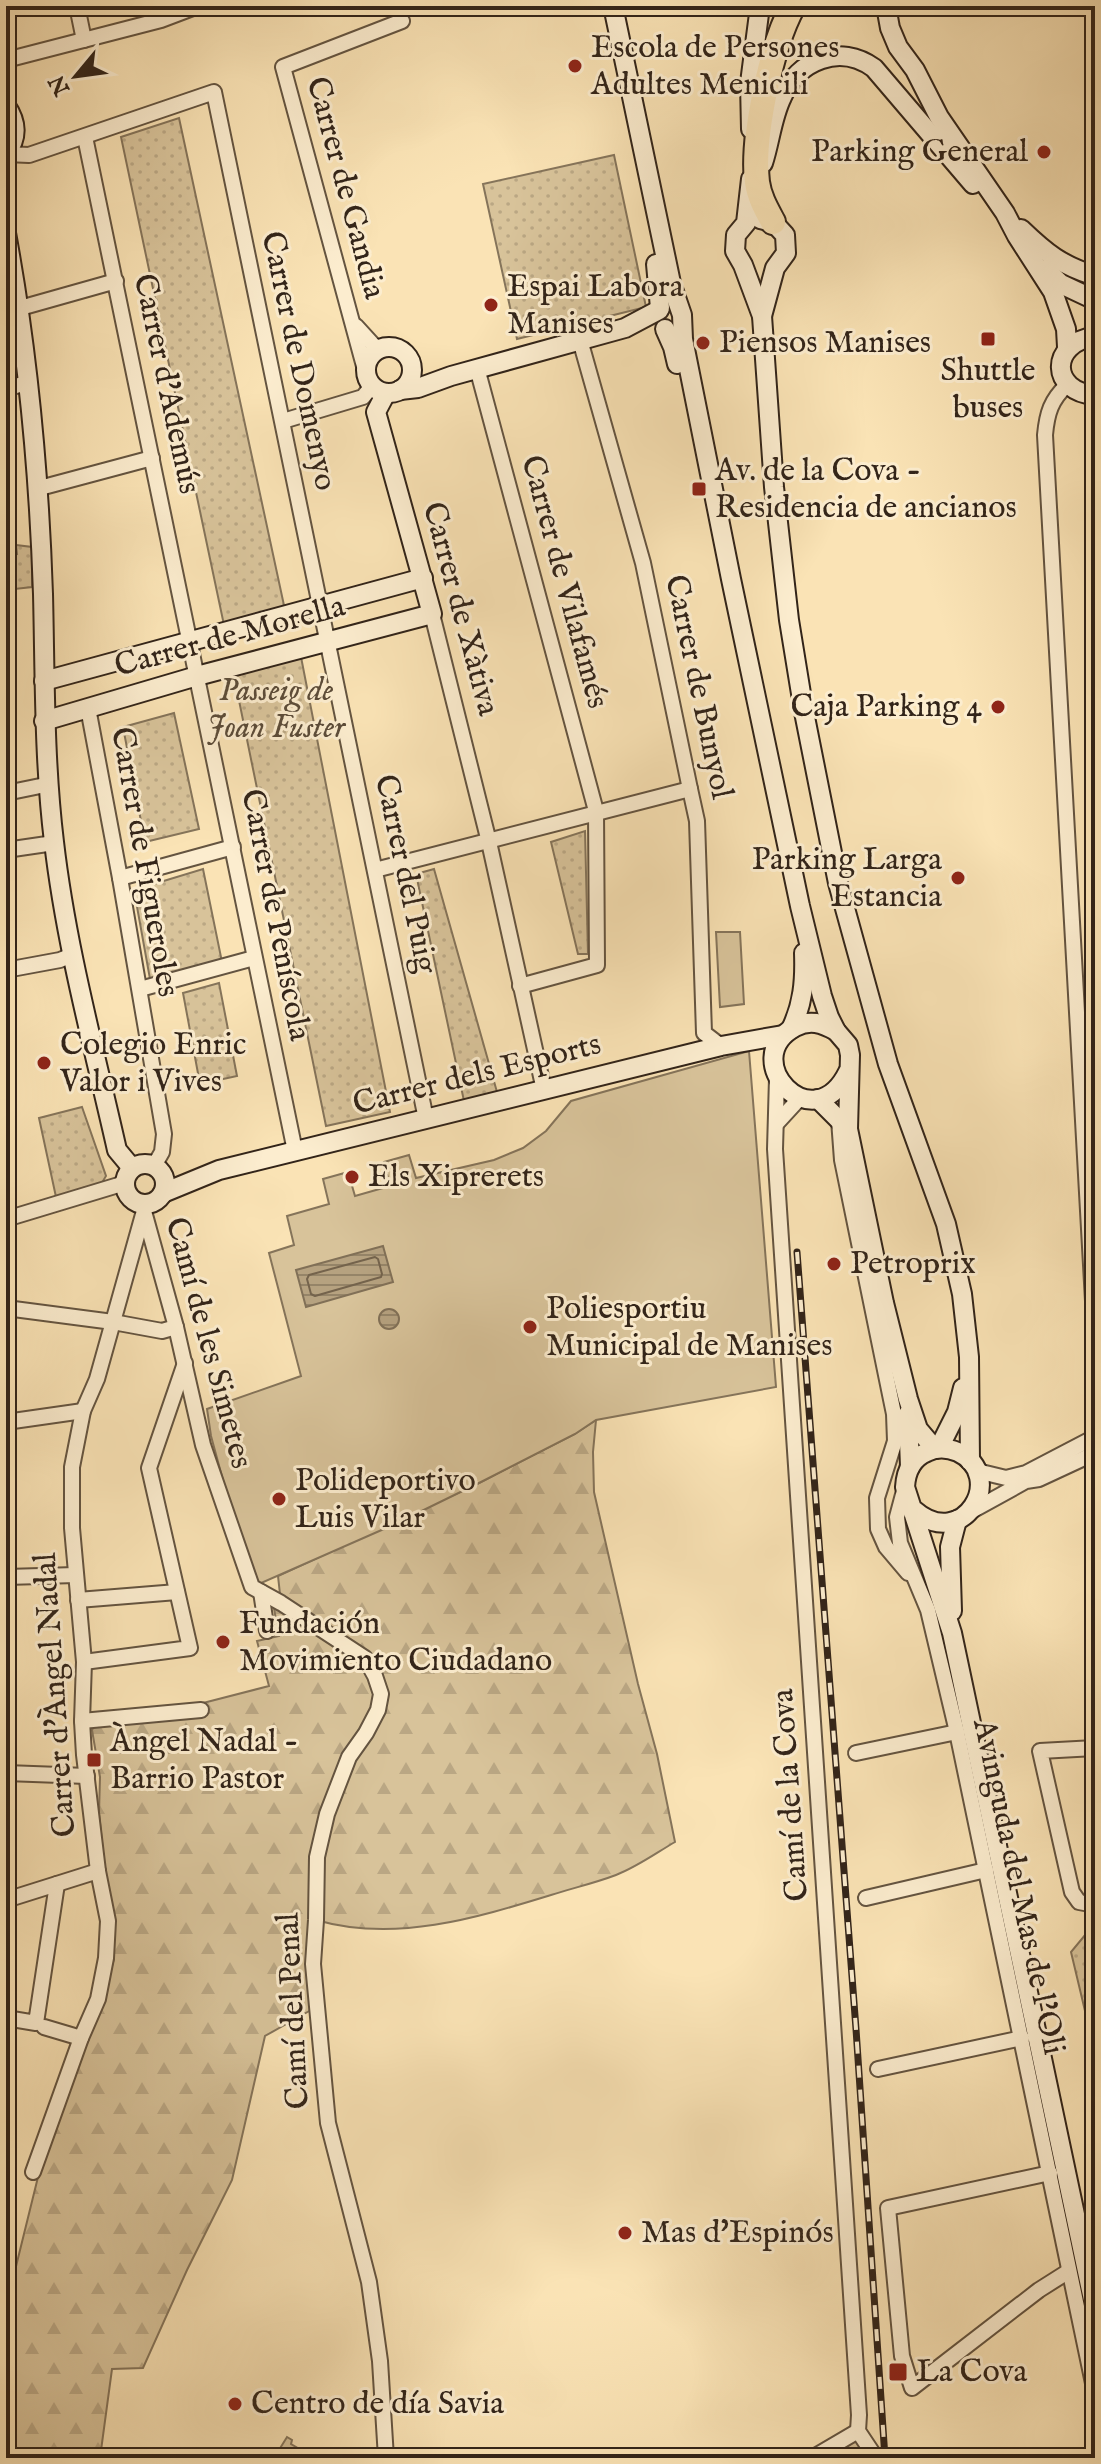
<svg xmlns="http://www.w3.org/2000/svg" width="1101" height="2464" viewBox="0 0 1101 2464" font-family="'IM FELL English',serif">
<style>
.grass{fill:url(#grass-dots);stroke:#85745a;stroke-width:2}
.forest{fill:url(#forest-firs);stroke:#85745a;stroke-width:2}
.garden{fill:#d8c39a;stroke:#85745a;stroke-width:2}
.water{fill:url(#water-rules);stroke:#817057;stroke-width:2}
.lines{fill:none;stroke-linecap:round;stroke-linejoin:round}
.shore{stroke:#74634c;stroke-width:2}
.street-casing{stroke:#645440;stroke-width:18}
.secondary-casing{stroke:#322419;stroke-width:22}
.highway-casing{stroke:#322419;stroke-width:28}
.street{stroke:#fcedcf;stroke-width:14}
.secondary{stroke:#fcedcf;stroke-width:18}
.highway{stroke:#fae3b5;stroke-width:24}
.rail-casing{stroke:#322419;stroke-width:7}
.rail{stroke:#fcedcf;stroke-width:4;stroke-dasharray:12;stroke-linecap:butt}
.poi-dot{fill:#8f2418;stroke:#fcedcf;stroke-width:3}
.labels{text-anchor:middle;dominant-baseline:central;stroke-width:6;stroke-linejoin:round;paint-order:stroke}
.poi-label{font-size:32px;fill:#322419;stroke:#fcedcf;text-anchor:start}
.street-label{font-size:32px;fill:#322419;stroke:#fcedcf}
.park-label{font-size:32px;font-style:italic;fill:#5c4c39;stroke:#fcedcf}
</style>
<defs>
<pattern id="grass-dots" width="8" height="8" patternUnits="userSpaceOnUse" patternTransform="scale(2)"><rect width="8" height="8" fill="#d8c39a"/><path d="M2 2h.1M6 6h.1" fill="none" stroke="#baa784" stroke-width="1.8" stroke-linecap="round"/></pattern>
<pattern id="forest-firs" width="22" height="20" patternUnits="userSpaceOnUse" patternTransform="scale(2)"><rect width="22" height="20" fill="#d8c39a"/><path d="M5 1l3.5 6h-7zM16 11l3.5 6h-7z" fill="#baa784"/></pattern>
<pattern id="water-rules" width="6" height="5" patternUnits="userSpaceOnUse" patternTransform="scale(2)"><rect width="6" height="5" fill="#b6a280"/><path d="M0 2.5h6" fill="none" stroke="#958468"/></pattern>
</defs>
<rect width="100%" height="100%" fill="#fae3b5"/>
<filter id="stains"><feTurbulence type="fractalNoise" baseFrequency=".0025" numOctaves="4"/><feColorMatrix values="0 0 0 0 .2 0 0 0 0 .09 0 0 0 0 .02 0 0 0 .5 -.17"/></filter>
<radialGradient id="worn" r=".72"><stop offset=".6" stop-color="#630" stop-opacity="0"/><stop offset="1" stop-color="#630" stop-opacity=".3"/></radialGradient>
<g class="grass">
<polygon points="179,118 285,610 224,625 121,137"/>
<polygon points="614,155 646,307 517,339 483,184"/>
<polygon points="16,545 32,547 32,587 6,590 6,555 17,554"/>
<polygon points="301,657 390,1112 326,1126 234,676"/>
<polygon points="174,713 199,829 145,842 123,727"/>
<polygon points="585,831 588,954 578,954 551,842"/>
<polygon points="203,869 222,962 150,979 134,890"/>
<polygon points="434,869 497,1092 464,1101 416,874"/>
<polygon points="219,983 237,1076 200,1084 183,993"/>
<polygon points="82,1107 106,1176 100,1186 56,1197 39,1118"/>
<polygon points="1090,1929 1095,1929 1095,2053 1071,1952"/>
</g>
<g class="forest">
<path d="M 596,1420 L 593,1452 L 594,1492 L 638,1684 L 657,1754 L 675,1842 C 656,1853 637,1867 616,1875 C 595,1883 573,1888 551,1895 C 476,1918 395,1943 316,1920 C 315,1885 317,1852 326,1818 C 330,1804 339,1789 341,1776 L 326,1808 L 314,1853 L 313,1931 L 310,1965 L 311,2010 L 265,2036 L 232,2180 L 187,2270 L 143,2368 L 112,2369 L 100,2458 L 6,2458 L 6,2307 L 38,2177 L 77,2049 L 102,2001 L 114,1959 L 114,1914 L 105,1871 L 99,1813 L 100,1777 L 92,1730 L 96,1725 L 158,1717 L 205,1716 L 203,1703 L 269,1686 L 257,1641 L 279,1636 L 273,1603 L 302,1617 L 281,1603 L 278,1576 L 475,1485 L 575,1434 Z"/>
<polygon points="858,2438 872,2458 861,2458 862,2446 842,2458 824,2458"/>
</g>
<g class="garden">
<polygon points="716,932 740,932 744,1004 720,1007"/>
<polygon points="749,1051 776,1387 596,1420 575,1434 481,1482 393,1525 252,1587 211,1436 207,1409 301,1376 269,1253 294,1245 287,1216 329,1204 323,1179 348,1172 355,1196 390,1186 384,1162 409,1155 416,1178 494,1160 523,1148 546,1131 571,1101"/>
<polygon points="287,2437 292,2440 291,2444 303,2451 300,2456 303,2458 274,2458"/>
</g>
<g class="water">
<polygon points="383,1246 393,1282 306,1307 296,1270"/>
<circle cx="389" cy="1319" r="10"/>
</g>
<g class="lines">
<polygon class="shore" points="375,1257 378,1259 382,1274 381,1277 315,1296 311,1294 307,1279 309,1275"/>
<g class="street-casing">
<g id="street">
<polyline points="77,6 84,40"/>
<polyline points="6,60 161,20 198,6"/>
<polyline points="85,137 295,1151"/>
<polyline points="6,154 29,155 214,92 426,1119"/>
<polyline points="6,312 116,281"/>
<polyline points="356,326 377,349"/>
<polyline points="580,340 643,563 690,789 697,821 704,1033 721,1046"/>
<polyline points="477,368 596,811 597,965 520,986"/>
<polyline points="365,370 283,67 402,21"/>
<path d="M 1067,385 C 1051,400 1047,413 1045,435 L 1095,1337"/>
<polyline points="6,389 29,382"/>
<polyline points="283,421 363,397 372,386"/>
<polyline points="36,489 152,458"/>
<polyline points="432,614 489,842 544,1090"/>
<polyline points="88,708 120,878 164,1134 162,1152 154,1166"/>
<polyline points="6,793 50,784"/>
<polyline points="6,850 54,843"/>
<polyline points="375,870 690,789"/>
<polyline points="120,878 233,847"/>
<polyline points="6,970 60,960 72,955"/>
<polyline points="140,989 254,958"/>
<polyline points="777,1078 775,1149 859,2415 858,2431 876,2458"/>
<polyline points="839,1120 842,1160 894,1414 895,1441 877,1498 878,1529 886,1547 908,1573"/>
<polyline points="777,1123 800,1098"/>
<polyline points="142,1204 176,1327 203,1445 252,1587 281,1603 365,1658 375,1676 381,1694 378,1710 366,1733 349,1757 327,1814 317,1857 316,1920 313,1964 328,2123 369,2282 380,2361 386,2458"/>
<polyline points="6,1219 125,1183"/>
<polyline points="6,1308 113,1322 162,1331 176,1327"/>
<polyline points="6,1422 83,1411"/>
<polyline points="977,1471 1006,1478 1026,1473 1095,1437"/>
<polyline points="905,1487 897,1517 900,1543 928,1610 957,1732 1095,2393"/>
<polyline points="970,1512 1026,1481 1039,1479 1095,1453"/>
<polyline points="6,1577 76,1575"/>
<polyline points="261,1592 267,1631"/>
<polyline points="78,1600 177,1592"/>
<polyline points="84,1662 190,1648 149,1468 185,1363"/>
<polyline points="82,1721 201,1710"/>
<polyline points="1095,1748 1040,1751 1072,1892 1079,1902 1095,1905"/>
<polyline points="856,1753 957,1732"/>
<polyline points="6,1773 87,1776"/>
<polyline points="866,1898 986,1870"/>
<polyline points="6,1900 98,1871"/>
<polyline points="6,2018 36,2023 57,1884"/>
<polyline points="44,2027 81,2038"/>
<polyline points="878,2069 1022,2038"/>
<polyline points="33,2172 81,2038 98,1999 106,1958 108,1921 98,1871 84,1755 82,1721 84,1662 72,1528 72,1467 83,1411 97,1379 144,1211"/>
<polyline points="1050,2173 888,2208 902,2356 912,2388 1039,2290 1069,2271"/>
<polyline points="812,2458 858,2431"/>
</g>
</g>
<g class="secondary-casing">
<g id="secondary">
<polyline points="613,6 671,283 682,315 683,339 731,579 800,906 822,996 829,1017 836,1031 848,1045 850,1055 848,1129 884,1303 908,1399 918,1429 935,1449"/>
<polyline points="886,6 890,28 898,47 915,70 939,117 1005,213 1017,236 1053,292 1066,329 1067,347"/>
<path d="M 6,106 C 17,122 18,138 6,153"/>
<polyline points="751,129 750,83 760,6"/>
<path d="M 763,163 C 770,142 772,117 782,97 C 798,60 840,43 874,68 L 973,184"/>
<polyline points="751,179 746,223 736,235 735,251 743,265 762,316 774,487 789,620 804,712 838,883 888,1064 946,1224 962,1294 969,1357 970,1461"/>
<polyline points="760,219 773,222 785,235 786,253 775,268 762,316"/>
<path d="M 1021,229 C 1047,254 1061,265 1095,276"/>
<path d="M 6,233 C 28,352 39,473 43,594 C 45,677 44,760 54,842 C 66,946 94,1048 117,1150 L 132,1168"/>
<polyline points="656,264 660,308"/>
<polyline points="1045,269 1061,284 1095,300"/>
<polyline points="665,329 673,347 677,364"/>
<path d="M 1095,336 C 1048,344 1051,392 1095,395"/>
<circle cx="389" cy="370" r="23"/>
<polyline points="400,390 418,388 451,376 625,328 659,310"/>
<polyline points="44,681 423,578"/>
<polyline points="44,721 197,676 432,614 376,412 386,393"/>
<path d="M 791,1029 C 803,1004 805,981 804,953"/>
<path d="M 836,1031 C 822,1023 810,1019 795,1027 C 736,1059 813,1143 848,1072"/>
<polyline points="818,1099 848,1129"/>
<circle cx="145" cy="1184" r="20"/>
<polyline points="163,1193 219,1170 721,1046 783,1035"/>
<polyline points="908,1414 910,1467"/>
<polyline points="939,1448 957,1412 963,1388"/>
<path d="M 914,1510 C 963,1553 1008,1476 958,1452 C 948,1448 937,1447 927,1452 C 912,1458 906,1471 905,1487 L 952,1633 L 1095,2309"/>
<polyline points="952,1611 950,1547 957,1520"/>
</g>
</g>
<g class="highway-casing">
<path id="highway" d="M 773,222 C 766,209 759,197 757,182 C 752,137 771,46 793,6"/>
</g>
<use href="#street" class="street"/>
<use href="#secondary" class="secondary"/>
<use href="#highway" class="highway"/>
<g class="rail-casing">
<polyline id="rail" points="797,1252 856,2029 885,2458"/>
</g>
<use href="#rail" class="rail"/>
</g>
<g class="poi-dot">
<circle cx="575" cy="66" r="8"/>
<circle cx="1044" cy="152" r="8"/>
<circle cx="491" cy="305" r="8"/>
<rect x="980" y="331" width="16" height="16" rx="4"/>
<circle cx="703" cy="343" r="8"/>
<rect x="691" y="481" width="16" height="16" rx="4"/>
<circle cx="998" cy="707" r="8"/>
<circle cx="958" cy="878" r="8"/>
<circle cx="44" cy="1063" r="8"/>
<circle cx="352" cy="1177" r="8"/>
<circle cx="834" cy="1264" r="8"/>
<circle cx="530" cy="1327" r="8"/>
<circle cx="279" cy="1499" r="8"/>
<circle cx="223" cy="1642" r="8"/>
<rect x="86" y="1752" width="16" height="16" rx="4"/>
<circle cx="625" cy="2233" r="8"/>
<rect x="888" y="2362" width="20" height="20" rx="4"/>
<circle cx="235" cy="2404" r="8"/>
</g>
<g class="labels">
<g class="poi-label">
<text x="591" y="48">Escola de Persones<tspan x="591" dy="37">Adultes Menicili</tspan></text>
<text x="1028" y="152" text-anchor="end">Parking General</text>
<text x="507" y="287">Espai Labora<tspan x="507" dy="37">Manises</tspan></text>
<text x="719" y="343">Piensos Manises</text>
<text x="988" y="371" text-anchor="middle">Shuttle<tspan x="988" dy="37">buses</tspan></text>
<text x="715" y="471">Av. de la Cova -<tspan x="715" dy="37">Residencia de ancianos</tspan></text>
<text x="982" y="707" text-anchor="end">Caja Parking 4</text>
<text x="942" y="860" text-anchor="end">Parking Larga<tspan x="942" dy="37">Estancia</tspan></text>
<text x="60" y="1045">Colegio Enric<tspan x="60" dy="37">Valor i Vives</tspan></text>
<text x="368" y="1177">Els Xiprerets</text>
<text x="850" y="1264">Petroprix</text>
<text x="546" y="1309">Poliesportiu<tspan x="546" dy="37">Municipal de Manises</tspan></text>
<text x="295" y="1481">Polideportivo<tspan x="295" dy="37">Luis Vilar</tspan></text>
<text x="239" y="1624">Fundación<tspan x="239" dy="37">Movimiento Ciudadano</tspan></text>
<text x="110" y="1742">Àngel Nadal -<tspan x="110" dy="37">Barrio Pastor</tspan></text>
<text x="641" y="2233">Mas d'Espinós</text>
<text x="916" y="2372">La Cova</text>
<text x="251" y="2404">Centro de día Savia</text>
</g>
<g class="street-label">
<text transform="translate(345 188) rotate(75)">Carrer de Gandia</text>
<text transform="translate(298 361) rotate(78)">Carrer de Domenyo</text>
<text transform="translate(166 384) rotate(78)">Carrer d'Ademús</text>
<text transform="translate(564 582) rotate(75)">Carrer de Vilafamés</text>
<text transform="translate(460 609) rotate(75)">Carrer de Xàtiva</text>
<text transform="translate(230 637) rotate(-15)">Carrer de Morella</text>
<text transform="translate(698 687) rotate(78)">Carrer de Bunyol</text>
<text transform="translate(144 862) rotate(80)">Carrer de Figueroles</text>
<text transform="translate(405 874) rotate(78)">Carrer del Puig</text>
<text transform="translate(275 915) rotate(79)">Carrer de Peníscola</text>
<text transform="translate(477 1075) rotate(-14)">Carrer dels Esports</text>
<text transform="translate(208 1343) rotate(75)">Camí de les Simetes</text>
<text transform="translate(56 1695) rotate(-94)">Carrer d'Àngel Nadal</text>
<text transform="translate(791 1795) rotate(-94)">Camí de la Cova</text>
<text transform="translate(1018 1887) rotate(78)">Avinguda del Mas de l'Oli</text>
<text transform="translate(294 2011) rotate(-93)">Camí del Penal</text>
</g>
<g class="park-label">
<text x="276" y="691">Passeig de<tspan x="276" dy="37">Joan Fuster</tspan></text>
</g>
</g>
<rect width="1101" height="2464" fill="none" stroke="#fae3b5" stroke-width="32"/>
<rect x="8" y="8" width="1085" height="2448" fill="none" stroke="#322419" stroke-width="4"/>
<rect x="16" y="16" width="1069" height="2432" fill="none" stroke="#322419" stroke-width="2"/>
<g transform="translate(76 76) rotate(241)" stroke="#fcedcf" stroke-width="6" paint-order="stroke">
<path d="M0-6L14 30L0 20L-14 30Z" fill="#322419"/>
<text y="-12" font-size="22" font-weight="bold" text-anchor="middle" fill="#322419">N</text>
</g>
<rect width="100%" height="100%" filter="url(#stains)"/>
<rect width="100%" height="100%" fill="url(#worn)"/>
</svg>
